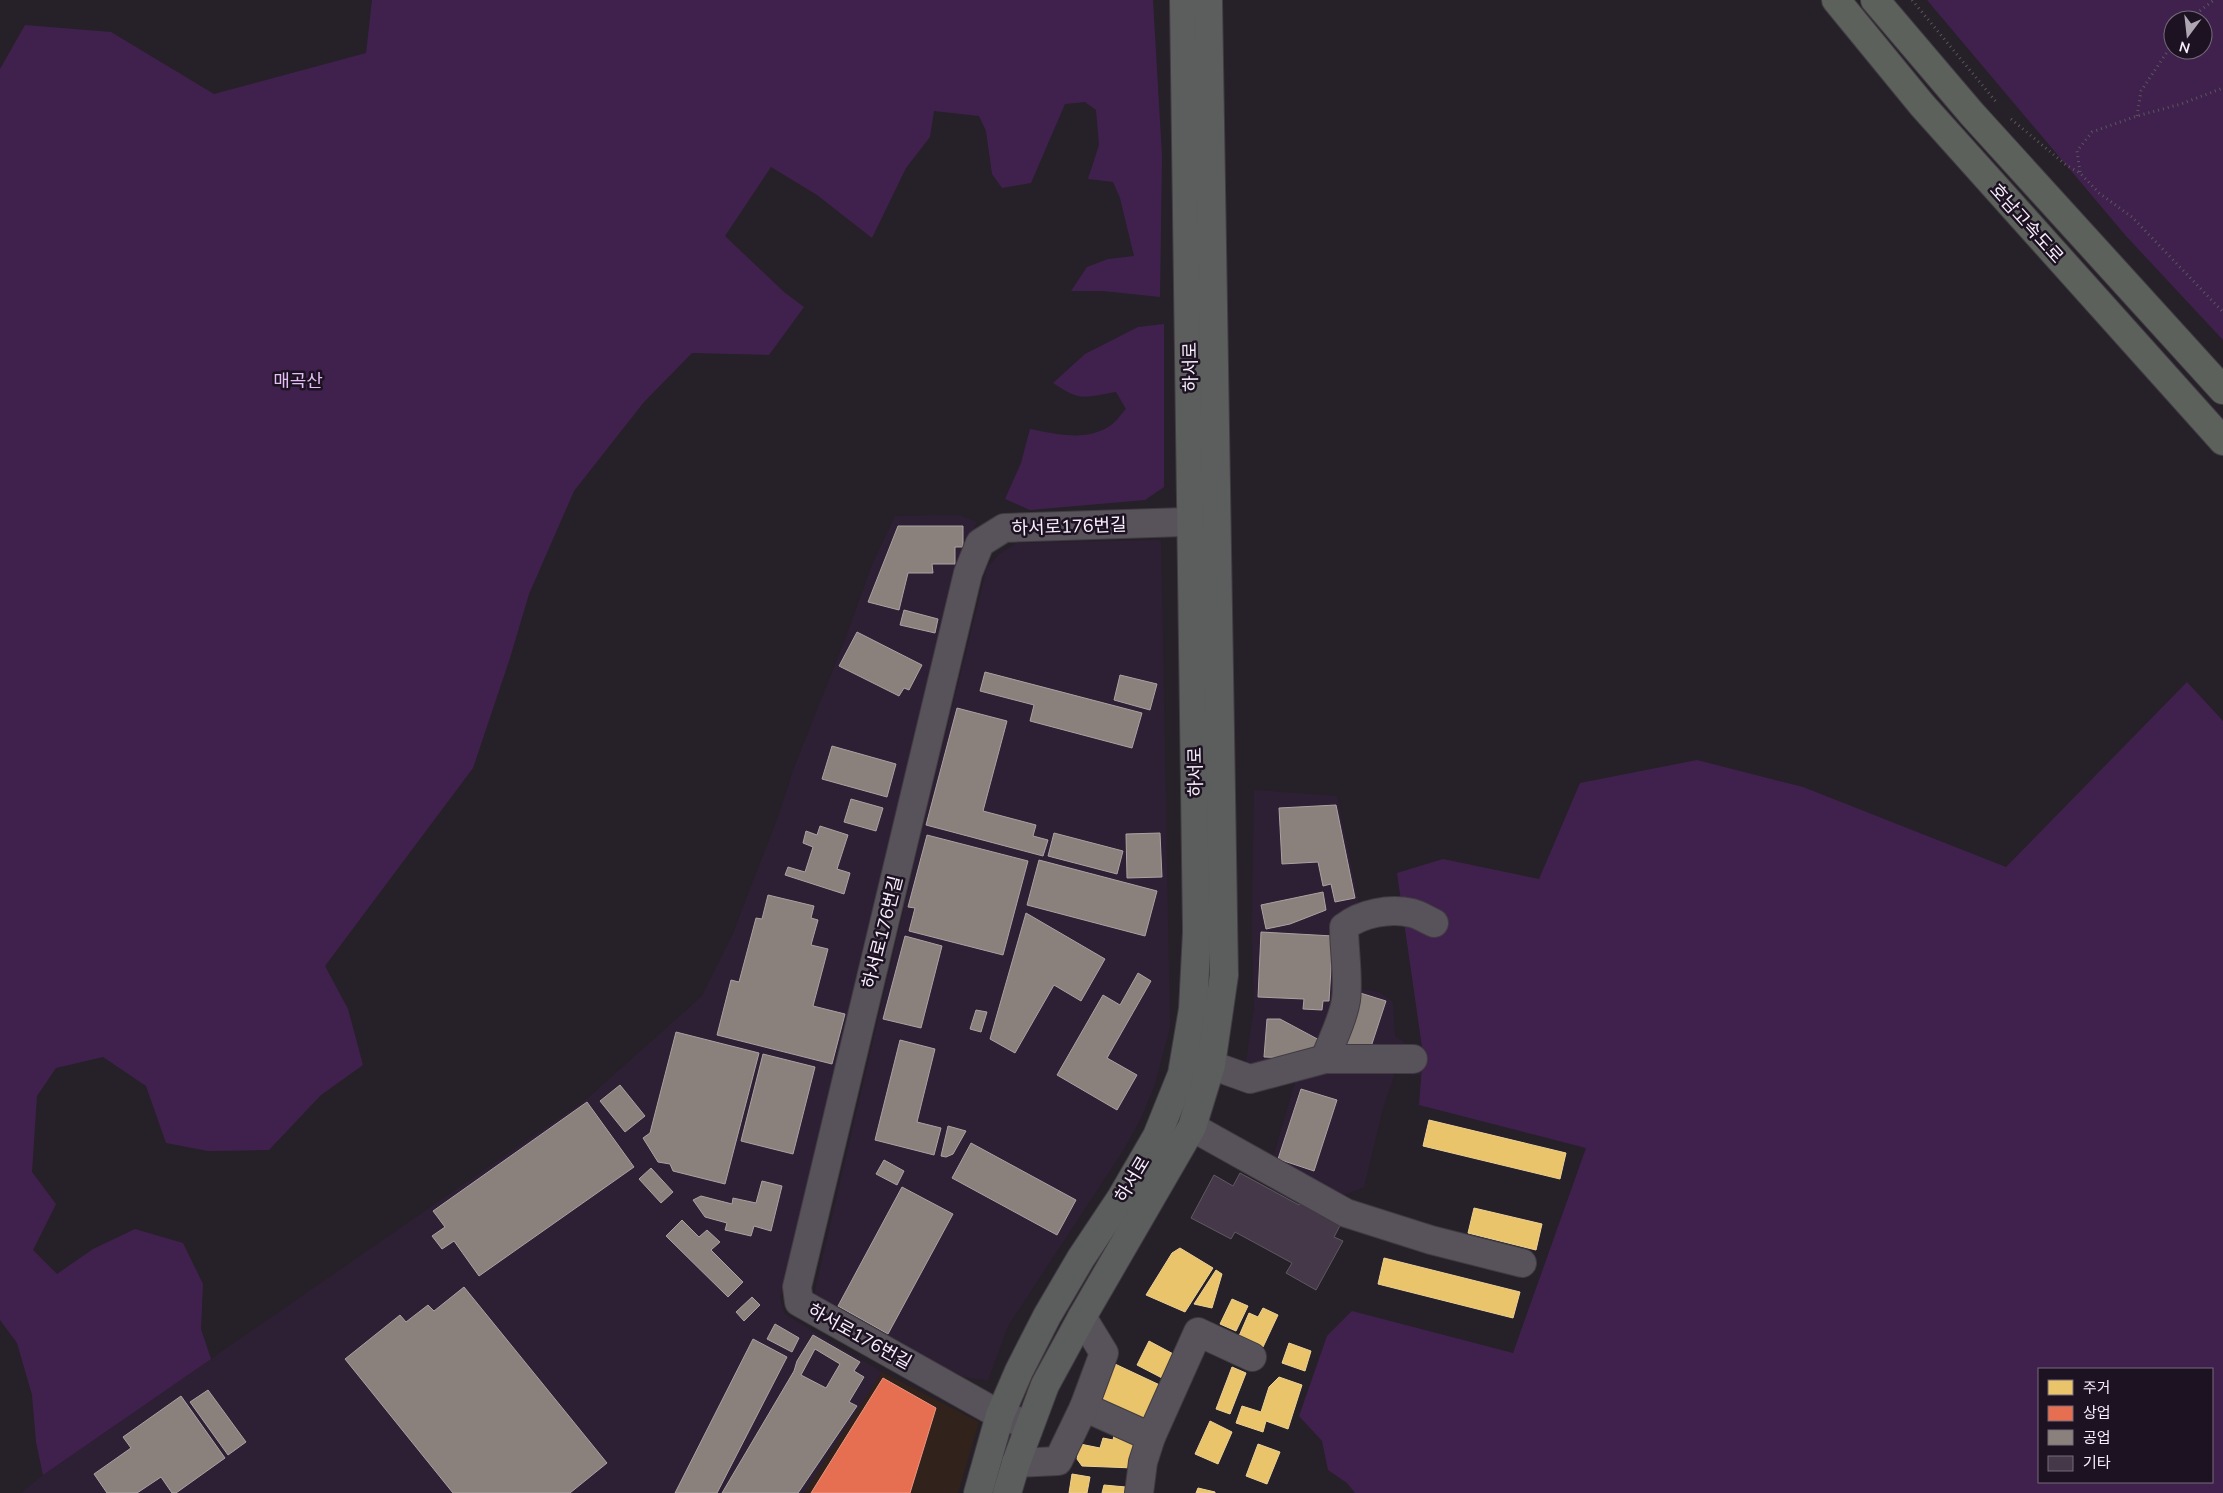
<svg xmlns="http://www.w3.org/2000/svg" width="2223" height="1493" viewBox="0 0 2223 1493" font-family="Mulish,'Noto Sans KR',sans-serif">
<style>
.commercial{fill:#31231b}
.built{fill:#2e2034}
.green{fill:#40214d;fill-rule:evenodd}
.homes{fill:#e9c46a;stroke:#edd196}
.shops{fill:#e76f51;stroke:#ec9584}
.industry{fill:#8a817c;stroke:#aba2a2;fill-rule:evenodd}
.building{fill:#443849;stroke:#5f5961}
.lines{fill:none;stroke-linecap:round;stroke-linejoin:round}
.minor-casing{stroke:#413b42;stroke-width:30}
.major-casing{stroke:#413b42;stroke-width:30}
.highway-casing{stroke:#413b42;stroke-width:30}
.path{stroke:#5b565c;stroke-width:3;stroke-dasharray:1 4;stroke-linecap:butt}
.minor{stroke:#58525a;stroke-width:28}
.major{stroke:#5c5d5d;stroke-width:28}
.highway{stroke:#5c615c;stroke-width:28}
.labels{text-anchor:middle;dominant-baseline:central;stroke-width:5;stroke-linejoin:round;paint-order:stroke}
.street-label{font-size:18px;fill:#f7effb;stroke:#1d1222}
.park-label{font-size:18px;fill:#e4bef6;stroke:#1d1222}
</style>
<rect width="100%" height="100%" fill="#262028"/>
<polygon class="commercial" points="882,1372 979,1422 958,1493 804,1493"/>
<g class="built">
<polygon points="960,515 977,522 953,571 817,1158 780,1297 784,1314 882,1372 804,1493 21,1493 43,1475 587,1099 702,996 732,936 778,817 794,768 845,640 872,565 895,516"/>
<polygon points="1161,540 1170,1027 1155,1084 1141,1118 1124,1149 1008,1326 988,1380 964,1377 908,1351 813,1299 925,818 987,568 999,554 1017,543"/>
<polygon points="1254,790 1337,796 1359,904 1338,913 1336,928 1342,986 1379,992 1393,1002 1395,1036 1423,1055 1421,1075 1395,1074 1383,1108 1364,1187 1344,1195 1313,1184 1271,1164 1298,1073 1245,1068 1254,1009 1252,932"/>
</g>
<g class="green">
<polygon points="372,0 1153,0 1162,156 1160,297 1103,291 1071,291 1087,267 1108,259 1134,256 1120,198 1113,182 1088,179 1099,145 1096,110 1085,102 1065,104 1031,183 1002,188 992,174 986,131 979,116 934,111 930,137 906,168 872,238 817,195 771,167 725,236 784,292 804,307 769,355 692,353 644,402 574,491 529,594 510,658 473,768 325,966 348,1009 363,1065 321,1095 269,1150 208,1151 166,1143 146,1086 103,1057 56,1068 37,1096 32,1172 56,1204 33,1250 57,1274 93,1249 135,1229 183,1243 203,1284 201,1329 211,1359 43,1475 36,1442 32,1395 17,1343 0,1320 0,69 25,25 111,32 214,94 366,53"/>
<path d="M 1927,0 L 2223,0 L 2223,340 L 2126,236 ZM 2173,20 L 2203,20 L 2203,50 L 2173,50 Z"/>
<path d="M 1164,324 L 1164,487 L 1145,500 L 1030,510 L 1005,499 L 1021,463 L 1030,429 C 1057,434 1085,442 1110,426 C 1116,422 1121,414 1126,409 L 1116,392 C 1084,397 1081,402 1053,383 L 1085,354 L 1138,327 Z"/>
<path d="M 2187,682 L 2223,721 L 2223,1493 L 1355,1493 L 1347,1483 L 1328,1470 L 1322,1441 L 1299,1416 L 1327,1336 L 1352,1311 L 1513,1353 L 1586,1148 L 1419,1105 L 1423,1054 L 1397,873 L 1443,859 L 1539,879 L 1580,783 L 1697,760 L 1803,787 L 2006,867 ZM 2039,1369 L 2212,1369 L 2212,1482 L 2039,1482 Z"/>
</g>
<g class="homes">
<polygon points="1429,1120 1566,1153 1560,1179 1423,1146"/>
<polygon points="1474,1208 1542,1224 1536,1250 1468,1233"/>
<polygon points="1180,1248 1213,1268 1185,1312 1146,1295 1172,1253"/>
<polygon points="1384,1258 1520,1292 1513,1318 1378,1284"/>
<polygon points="1216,1270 1222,1274 1212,1308 1194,1304"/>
<polygon points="1232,1299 1248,1306 1236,1331 1220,1324"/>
<polygon points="1263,1308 1278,1315 1263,1347 1239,1336 1249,1313 1258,1317"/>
<polygon points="1149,1341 1177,1356 1164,1379 1137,1365"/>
<polygon points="1289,1343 1311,1351 1305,1371 1282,1363"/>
<polygon points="1115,1364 1164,1387 1147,1422 1102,1401 1101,1392"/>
<polygon points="1232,1367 1246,1373 1230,1414 1216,1409"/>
<polygon points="1279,1377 1302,1385 1288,1429 1266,1421 1263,1432 1236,1423 1242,1406 1261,1412 1269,1387"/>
<polygon points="1210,1421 1232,1432 1218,1464 1195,1454"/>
<polygon points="1115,1431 1136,1436 1134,1468 1082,1466 1077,1459 1080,1444 1100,1448 1103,1438 1113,1440"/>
<polygon points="1258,1444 1280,1452 1267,1484 1246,1476"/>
<polygon points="1072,1474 1090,1477 1087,1493 1069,1493"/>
<polygon points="1104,1485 1126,1487 1125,1493 1102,1493"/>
<polygon points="1198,1488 1215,1492 1215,1493 1196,1493"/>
</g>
<polygon class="shops" points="883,1378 936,1408 910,1493 811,1493"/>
<g class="industry">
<polygon points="898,526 963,526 963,547 955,547 955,564 932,564 933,573 908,573 899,610 868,602"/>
<polygon points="904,610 938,619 935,633 900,625"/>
<polygon points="857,632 922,665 909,690 904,688 899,696 839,666"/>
<polygon points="985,672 1142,713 1132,748 1030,721 1034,705 980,691"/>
<polygon points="1120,675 1157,684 1150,710 1114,700"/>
<polygon points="957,708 1007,721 983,811 1036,825 1033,836 1048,840 1043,856 926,825"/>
<polygon points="832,746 896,764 887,797 822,779"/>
<polygon points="851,799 883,808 876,831 844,822"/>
<polygon points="1336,805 1355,898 1335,902 1331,884 1323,886 1318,862 1282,864 1279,808"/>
<polygon points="820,826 848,835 837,869 850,873 844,894 785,875 788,867 805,872 813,847 803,843 806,831 817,835"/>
<polygon points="1054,833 1123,851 1117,874 1048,856"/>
<polygon points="1160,833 1162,877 1127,878 1126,834"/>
<polygon points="927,835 1028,861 1003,955 909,931 915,908 908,907"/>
<polygon points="1039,860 1157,891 1145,936 1027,905"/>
<polygon points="1323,892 1326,910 1290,924 1266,929 1261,905"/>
<polygon points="768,895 814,906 811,918 818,920 811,945 828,949 813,1006 845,1014 832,1064 717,1035 731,980 739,982 756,918 762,919"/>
<polygon points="1026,913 1105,959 1081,1001 1054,985 1015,1053 990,1039"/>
<polygon points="1261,932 1333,936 1329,1001 1323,1001 1322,1010 1303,1009 1304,999 1258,997"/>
<polygon points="905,936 942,946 921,1028 883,1019"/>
<polygon points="1138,973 1151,981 1107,1058 1137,1075 1117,1110 1057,1075 1103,995 1120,1005"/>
<polygon points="1357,992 1386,1001 1368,1056 1339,1046"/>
<polygon points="976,1010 987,1012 981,1032 970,1029"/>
<polygon points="1267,1019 1280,1019 1323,1042 1322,1050 1292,1058 1264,1057"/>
<polygon points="676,1032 759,1053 725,1184 673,1171 670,1164 658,1162 643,1138 650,1133"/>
<polygon points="900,1040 935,1049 917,1122 941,1128 934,1155 875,1140"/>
<polygon points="763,1054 815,1067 793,1154 741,1141"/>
<polygon points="620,1085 645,1116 625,1132 600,1101"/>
<polygon points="1301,1089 1337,1100 1314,1171 1278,1159"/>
<polygon points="587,1102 634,1167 479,1276 454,1241 442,1249 432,1236 445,1227 433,1211"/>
<polygon points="948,1126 966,1131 953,1154 946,1157 941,1156"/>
<polygon points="971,1143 1076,1200 1057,1235 952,1178"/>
<polygon points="884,1160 904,1171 897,1185 876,1174"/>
<polygon points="651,1168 673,1192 661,1203 639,1179"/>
<polygon points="762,1181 782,1186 771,1231 754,1226 751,1236 725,1230 727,1223 705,1217 693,1200 701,1196 732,1204 733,1198 756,1203"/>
<polygon points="902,1187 953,1214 888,1334 838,1306"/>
<polygon points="682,1220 699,1237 707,1230 720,1242 711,1250 743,1282 728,1297 666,1236"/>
<polygon points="464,1287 607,1463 570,1493 453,1493 345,1359 400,1315 406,1322 428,1305 434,1311"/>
<polygon points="752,1297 760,1305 744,1321 736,1312"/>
<polygon points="775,1324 799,1338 792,1352 767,1339"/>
<path d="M 813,1335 L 860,1362 L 854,1371 L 864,1377 L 849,1402 L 857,1406 L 798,1493 L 722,1493 L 794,1371 L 797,1361 ZM 815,1349 L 840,1364 L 826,1388 L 801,1375 Z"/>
<polygon points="753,1339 787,1357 717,1493 675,1493"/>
<polygon points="208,1390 246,1442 228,1455 190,1402"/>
<polygon points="181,1396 225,1458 176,1493 172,1493 161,1477 137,1493 107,1493 94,1474 131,1448 123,1437"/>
</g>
<polygon class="building" points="1240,1173 1299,1205 1305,1195 1345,1216 1334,1237 1343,1241 1316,1290 1286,1273 1292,1263 1235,1232 1231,1239 1191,1218 1214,1175 1233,1186"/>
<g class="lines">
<g class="minor-casing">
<g id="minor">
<path d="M 1325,1059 C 1332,1040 1343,1020 1346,1000 C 1349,978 1344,950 1344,927 C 1362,913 1390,908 1412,913 C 1420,915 1427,920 1434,923"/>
<polyline points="1211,1065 1250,1079 1325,1059 1413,1059"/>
<polyline points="1192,1127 1346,1213 1431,1240 1522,1263"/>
<polyline points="1084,1407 1151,1437"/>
<polyline points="1029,1425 1000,1415 799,1302 797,1287 968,573 980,543 1004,528 1215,521"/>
<polyline points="1016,1463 1058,1461 1084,1407 1104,1353 1082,1317"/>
<polyline points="1139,1493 1143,1462 1151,1437 1198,1332 1252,1357"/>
</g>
</g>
<g class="major-casing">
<g id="major">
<polyline points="978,1493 1000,1415 1019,1371 1047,1316 1081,1258 1121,1198 1157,1136 1182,1074 1193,1009 1197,932 1184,0"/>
<polyline points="1007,1493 1016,1463 1045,1385 1082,1317 1192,1127 1211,1065 1224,975 1208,0"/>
</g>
</g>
<g class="highway-casing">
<g id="highway">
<polyline points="1836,0 1922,105 2223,441"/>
<polyline points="1875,0 1972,114 2223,390"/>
</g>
</g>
<g class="path">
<polyline points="1912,0 1997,103"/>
<polyline points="2188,20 2214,0"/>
<polyline points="2137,116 2141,91 2173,43"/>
<polyline points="2011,119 2066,165 2080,173 2099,193 2132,217 2223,312"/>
<polyline points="2080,172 2077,151 2092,132 2137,116 2181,104 2223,88"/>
</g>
<use href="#minor" class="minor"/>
<use href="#major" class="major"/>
<use href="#highway" class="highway"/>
</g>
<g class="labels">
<g class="street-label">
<text transform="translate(2027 223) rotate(48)">호남고속도로</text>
<text transform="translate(1190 367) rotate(-91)">하서로</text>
<text transform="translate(1069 526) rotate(-2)">하서로176번길</text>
<text transform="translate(1195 772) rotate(-91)">하서로</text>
<text transform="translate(882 932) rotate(-76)">하서로176번길</text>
<text transform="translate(1132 1179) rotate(-59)">하서로</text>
<text transform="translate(860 1336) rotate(29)">하서로176번길</text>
</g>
<g class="park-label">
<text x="298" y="380">매곡산</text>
</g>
</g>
<rect x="2038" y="1368" width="175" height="115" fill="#1d1222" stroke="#746a79"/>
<rect x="2048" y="1380" width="25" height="15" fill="#e9c46a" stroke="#746a79"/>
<text x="2083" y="1393" font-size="15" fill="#f7effb">주거</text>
<rect x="2048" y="1406" width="25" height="15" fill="#e76f51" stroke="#746a79"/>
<text x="2083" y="1418" font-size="15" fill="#f7effb">상업</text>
<rect x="2048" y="1430" width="25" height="15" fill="#8a817c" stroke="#746a79"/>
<text x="2083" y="1443" font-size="15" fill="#f7effb">공업</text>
<rect x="2048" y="1456" width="25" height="15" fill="#443849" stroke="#746a79"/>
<text x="2083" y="1468" font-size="15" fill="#f7effb">기타</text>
<g transform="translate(2188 35) rotate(195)"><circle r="24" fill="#1d1222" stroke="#746a79"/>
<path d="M0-4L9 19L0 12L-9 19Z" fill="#aea7b1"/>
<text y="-8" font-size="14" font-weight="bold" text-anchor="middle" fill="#f7effb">N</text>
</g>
</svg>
